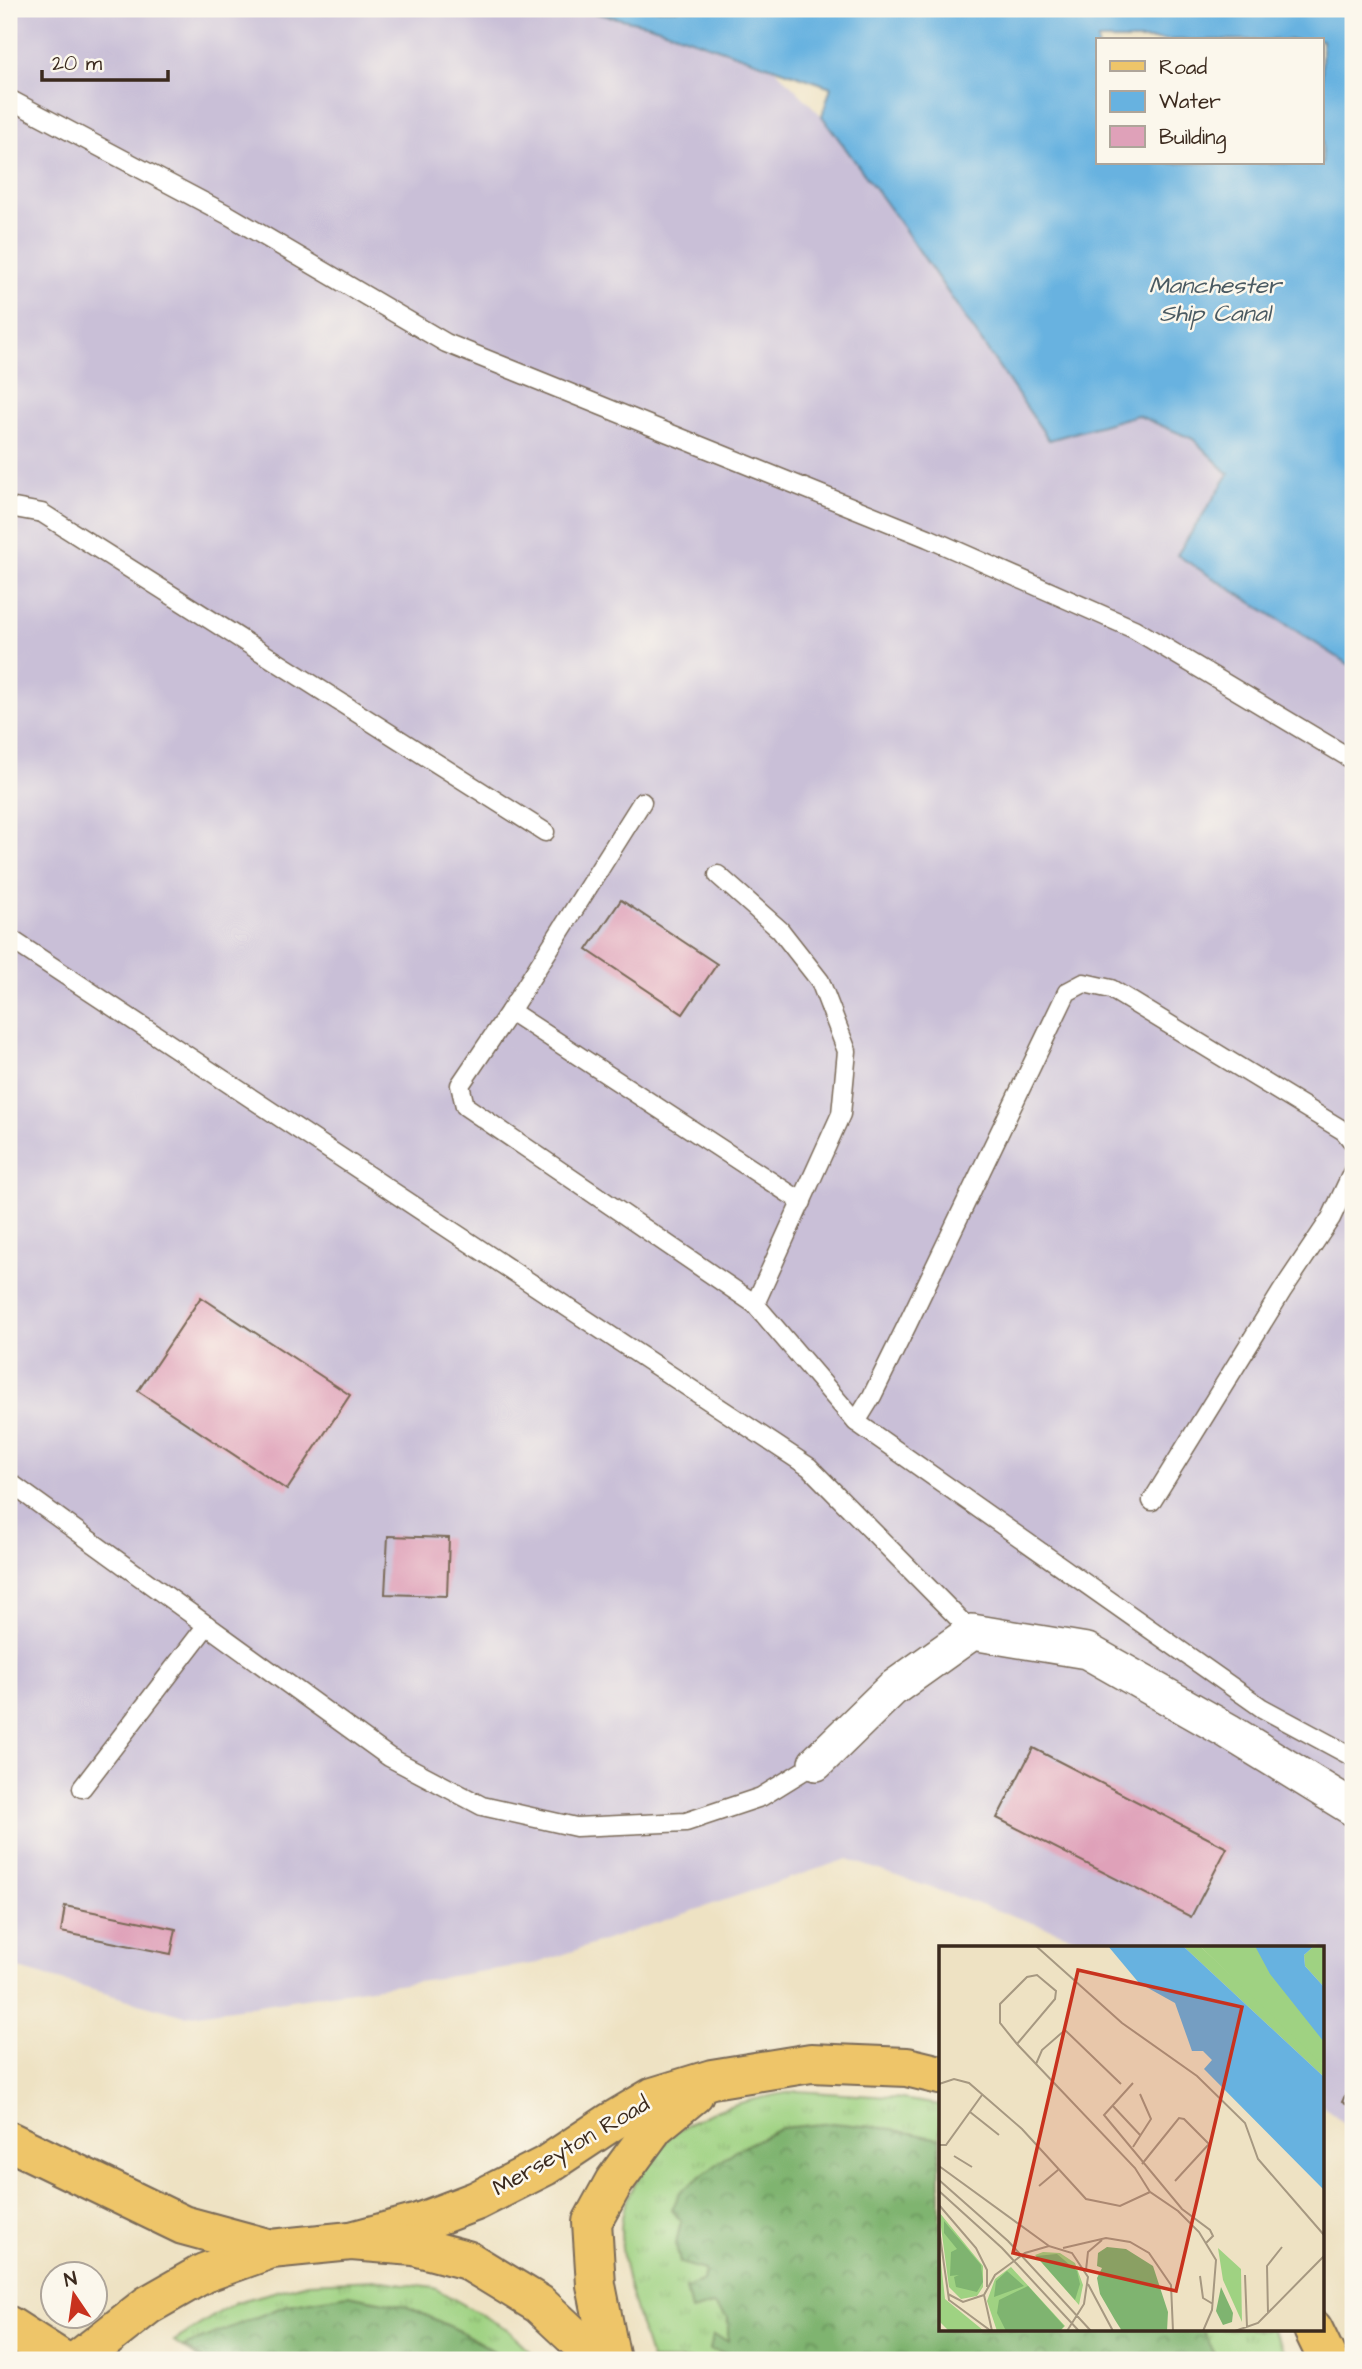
<svg xmlns="http://www.w3.org/2000/svg" width="1362" height="2369" viewBox="0 0 1362 2369" font-family="'Architects Daughter',sans-serif">
<style>
.industrial{fill:#c9bfd7}
.grass{fill:url(#grass-tufts);stroke:#6d7e50;stroke-width:2}
.forest{fill:url(#forest-crowns);stroke:#5d6f47;stroke-width:2}
.water{fill:#67b2e0;stroke:#516e7f;stroke-width:2;fill-rule:evenodd}
.building{fill:#dfa1b9}
.lines{fill:none;stroke-linecap:round;stroke-linejoin:round}
.lane-casing{stroke:#7a6a58;stroke-width:21}
.street-casing{stroke:#7a6a58;stroke-width:38}
.primary-casing{stroke:#7a6a58;stroke-width:42}
.highway-casing{stroke:#7a6a58;stroke-width:42}
.lane{stroke:#fff;stroke-width:18}
.street{stroke:#fff;stroke-width:35}
.primary{stroke:#eec569;stroke-width:38}
.highway{stroke:#eec569;stroke-width:38}
.labels{text-anchor:middle;dominant-baseline:central;stroke-width:5;stroke-linejoin:round;paint-order:stroke}
.street-label{font-size:23px;fill:#3b2a1e;stroke:#fbf7ec}
.water-label{font-size:24px;font-style:italic;fill:#4a5a62;stroke:#fbf7ec}
.inset-road{fill:none;stroke:#a69881;stroke-width:2}
.view{fill:#c8321e;fill-opacity:0.15;stroke:#c8321e;stroke-width:3.5}
.inset-edge{fill:none;stroke:#3b2a1e;stroke-width:3.5}
</style>
<defs>
<pattern id="grass-tufts" width="24" height="20" patternUnits="userSpaceOnUse" patternTransform="scale(1.75)"><rect width="24" height="20" fill="#9fd282"/><path d="M3 7l-1-3M5 7V3M7 7l1-3M15 17l-1-3M17 17v-4M19 17l1-3" fill="none" stroke="#8ab470"/></pattern>
<pattern id="forest-crowns" width="20" height="18" patternUnits="userSpaceOnUse" patternTransform="scale(1.75)"><rect width="20" height="18" fill="#7fb470"/><path d="M2 6a3 3 0 1 1 6 0M12 15a3 3 0 1 1 6 0" fill="none" stroke="#69935b"/></pattern>
</defs>
<rect width="100%" height="100%" fill="#fbf7ec"/>
<filter id="ink" filterUnits="userSpaceOnUse"><feTurbulence type="fractalNoise" baseFrequency=".0143" numOctaves="2"/><feDisplacementMap in="SourceGraphic" scale="14" xChannelSelector="R" yChannelSelector="G"/><feConvolveMatrix kernelMatrix="1 2 1 2 8 2 1 2 1" color-interpolation-filters="sRGB"/></filter>
<filter id="wash" filterUnits="userSpaceOnUse"><feTurbulence type="fractalNoise" baseFrequency=".00686" numOctaves="4" result="noise"/><feDisplacementMap in="SourceGraphic" scale="28" xChannelSelector="R" yChannelSelector="G"/><feGaussianBlur stdDeviation="1.57" result="paint"/><feColorMatrix in="noise" values="0 0 0 0 0 0 0 0 0 0 0 0 0 0 0 0 0 1.4 0 .05"/><feComposite in="paint" operator="in"/></filter>
<g filter="url(#wash)">
<rect width="100%" height="100%" fill="#eee2c3"/>
<polygon class="industrial" points="9,9 575,9 650,25 772,66 822,116 905,230 1049,440 1137,415 1193,439 1230,474 1353,666 1353,2130 1322,2105 1322,1947 1103,1947 847,1859 538,1963 185,2016 9,1966"/>
<g class="grass">
<path d="M 797,2091 L 889,2097 L 940,2105 L 940,2329 L 1271,2329 L 1291,2360 L 651,2360 C 639,2322 616,2258 622,2218 C 625,2197 635,2182 648,2166 C 655,2156 662,2144 671,2136 C 707,2107 753,2099 797,2091 Z"/>
<polygon points="375,2280 434,2288 507,2329 539,2360 200,2360 174,2341 236,2302 308,2283"/>
</g>
<g class="forest">
<polygon points="833,2123 892,2129 940,2139 940,2329 1202,2329 1218,2360 730,2360 729,2354 710,2350 713,2335 728,2341 728,2318 713,2305 691,2311 686,2288 703,2281 705,2270 680,2263 676,2244 681,2221 672,2210 680,2192 736,2150 782,2128"/>
<polygon points="348,2295 406,2306 460,2331 509,2360 204,2360 184,2346 287,2305"/>
</g>
<path class="water" d="M 575,9 L 1353,9 L 1353,667 L 1177,555 L 1229,474 L 1193,439 L 1137,415 L 1049,440 L 905,230 L 822,116 L 831,87 L 650,25 ZM 1098,40 L 1322,40 L 1322,163 L 1098,163 Z"/>
<g id="blocks">
<g class="building">
<polygon points="621,900 717,964 683,1014 587,950"/>
<polygon points="201,1297 350,1395 287,1490 138,1391"/>
<polygon points="388,1536 449,1538 447,1596 385,1594"/>
<polygon points="1033,1748 1227,1848 1191,1917 997,1818"/>
<polygon points="65,1906 176,1929 171,1954 61,1932"/>
<polygon points="1353,2078 1353,2108 1342,2102"/>
</g>
</g>
</g>
<g filter="url(#ink)">
<use href="#blocks" fill-opacity="0" stroke="#7a6a58" stroke-width="2"/>
<g class="lines">
<g class="lane-casing">
<g id="lane">
<polyline points="9,99 230,216 446,343 928,538 1134,629 1353,760"/>
<polyline points="9,507 42,513 545,832"/>
<polyline points="642,802 510,1011 460,1085 465,1106 755,1304 856,1422 1262,1708 1353,1757"/>
<polyline points="718,875 780,930 820,981 847,1051 841,1114 755,1304"/>
<polyline points="9,938 809,1467 972,1632"/>
<polyline points="510,1011 802,1202"/>
<polyline points="856,1422 872,1396 907,1325 1067,992 1084,983 1111,989 1344,1131 1353,1142"/>
<polyline points="9,1482 389,1757 482,1806 576,1827 686,1822 761,1797 816,1763"/>
<polyline points="1152,1501 1282,1291 1331,1218 1353,1171"/>
<polyline points="82,1788 207,1625"/>
</g>
</g>
<g class="street-casing">
<polyline id="street" points="816,1763 892,1689 972,1632 1087,1651 1228,1731 1353,1808"/>
</g>
<g class="primary-casing">
<g id="primary">
<polyline points="351,2241 418,2223 476,2201 545,2166 611,2122 653,2097 712,2079 811,2063 907,2067 940,2075"/>
<polyline points="1313,2329 1328,2360"/>
<polyline points="78,2360 148,2305 204,2273 271,2249 351,2241 414,2246 467,2260 539,2304 599,2360"/>
<polyline points="611,2360 596,2285 592,2222 614,2182 655,2126 694,2094"/>
</g>
</g>
<g class="highway-casing">
<g id="highway">
<polyline points="9,2141 183,2225 271,2249"/>
<polyline points="9,2326 62,2360"/>
</g>
</g>
<use href="#lane" class="lane"/>
<use href="#street" class="street"/>
<use href="#primary" class="primary"/>
<use href="#highway" class="highway"/>
</g>
</g>
<g class="labels">
<g class="street-label">
<text transform="translate(571 2146) rotate(-30)">Merseyton Road</text>
</g>
<g class="water-label">
<text x="1215" y="286">Manchester<tspan x="1215" dy="28">Ship Canal</tspan></text>
</g>
</g>
<g transform="translate(939 1946)">
<rect width="385" height="385" fill="#eee2c3"/>
<path d="M 244,0 L 261,0 L 372,105 L 385,120 L 385,131 ZM 0,266 L 44,320 L 44,341 L 38,350 L 22,353 L 10,341 ZM 0,299 L 6,353 L 45,385 L 10,385 L 0,375 ZM 279,302 L 302,323 L 303,376 L 284,334 ZM 104,306 L 121,307 L 136,317 L 144,339 L 140,359 L 96,309 ZM 72,321 L 126,380 L 121,385 L 58,385 L 48,355 L 56,333 Z" fill="#9fd282"/>
<path d="M 5,275 L 42,319 L 44,336 L 38,346 L 17,341 L 15,331 L 20,329 L 11,330 L 12,306 L 18,303 L 5,287 ZM 168,301 L 187,303 L 214,320 L 229,366 L 228,385 L 183,385 L 176,374 L 161,348 L 158,332 L 163,322 L 158,320 L 159,307 ZM 118,308 L 138,325 L 141,338 L 136,354 L 97,310 ZM 68,325 L 85,340 L 55,351 L 57,335 ZM 89,340 L 125,380 L 121,385 L 67,385 L 58,367 L 60,354 ZM 282,341 L 294,367 L 293,376 L 284,379 L 277,365 Z" fill="#7fb470"/>
<path d="M 261,0 L 339,0 L 352,53 L 385,95 L 385,120 ZM 374,1 L 385,1 L 385,41 L 366,20 L 365,9 Z" fill="#9fd282"/>
<path d="M 169,0 L 244,0 L 385,131 L 385,244 L 265,123 L 273,114 L 264,105 L 253,105 L 236,57 L 200,37 ZM 316,0 L 385,0 L 374,1 L 365,9 L 366,20 L 385,41 L 385,96 L 331,28 Z" fill="#67b2e0"/>
<path class="inset-road" d="M 97,0 L 183,77 L 258,130 L 306,177 L 319,213 L 385,289M 78,98 L 116,53 L 117,45 L 98,29 L 88,31 L 61,58 L 61,77 L 78,98 L 196,222 L 211,246M 97,118 L 103,104 L 126,84 L 182,138M 194,137 L 165,169 L 243,263 L 271,284 L 274,290 L 267,297M 0,138 L 15,133 L 30,137 L 83,183 L 147,253 L 181,260 L 211,246 L 239,265 L 260,286 L 277,314 L 273,364 L 264,385M 173,159 L 202,190M 31,166 L 60,189M 0,199 L 7,199 L 43,149M 194,201 L 212,173 L 201,148M 15,210 L 33,221M 203,218 L 240,172 L 245,173 L 270,198 L 236,235M 0,220 L 110,300M 0,234 L 69,295 L 152,385M 100,240 L 119,224M 0,245 L 63,302 L 140,385M 0,259 L 37,302 L 48,324 L 48,341M 0,283 L 10,354 L 52,385M 124,302 L 167,292 L 191,296 L 210,307 L 232,339 L 234,385M 147,324 L 149,306 L 163,294M 306,329 L 308,381M 261,330 L 264,352 L 274,358M 149,338 L 174,385M 9,348 L 24,356 L 45,349M 329,367 L 328,320 L 343,301M 53,385 L 45,349 L 56,329 L 86,307 L 110,300 L 133,307 L 149,331 L 145,358 L 128,385M 296,385 L 319,377 L 385,310"/>
<path class="view" d="M 139,24 L 303,61 L 237,345 L 74,307 Z"/>
<rect width="385" height="385" class="inset-edge"/>
</g>
<rect width="1362" height="2369" fill="none" stroke="#fbf7ec" stroke-width="35"/>
<rect x="1096" y="38" width="228" height="126" fill="#fbf7ec" stroke="#aea59a" stroke-width="2"/>
<rect x="1110" y="61" width="35" height="10" fill="#eec569" stroke="#aea59a" stroke-width="2"/>
<text x="1159" y="74" font-size="21" fill="#3b2a1e">Road</text>
<rect x="1110" y="91" width="35" height="21" fill="#67b2e0" stroke="#aea59a" stroke-width="2"/>
<text x="1159" y="108" font-size="21" fill="#3b2a1e">Water</text>
<rect x="1110" y="126" width="35" height="21" fill="#dfa1b9" stroke="#aea59a" stroke-width="2"/>
<text x="1159" y="144" font-size="21" fill="#3b2a1e">Building</text>
<g transform="translate(74 2295) rotate(347)"><circle r="33" fill="#fbf7ec" stroke="#aea59a" stroke-width="2"/>
<path d="M0-5L12 26L0 18L-12 26Z" fill="#c8321e"/>
<text y="-10" font-size="19" font-weight="bold" text-anchor="middle" fill="#3b2a1e">N</text>
</g>
<path d="M42 70v10h126v-10" fill="none" stroke="#3b2a1e" stroke-width="3.5"/>
<text x="52" y="70" font-size="21" fill="#3b2a1e" stroke="#fbf7ec" stroke-width="5" paint-order="stroke">20 m</text>
</svg>
